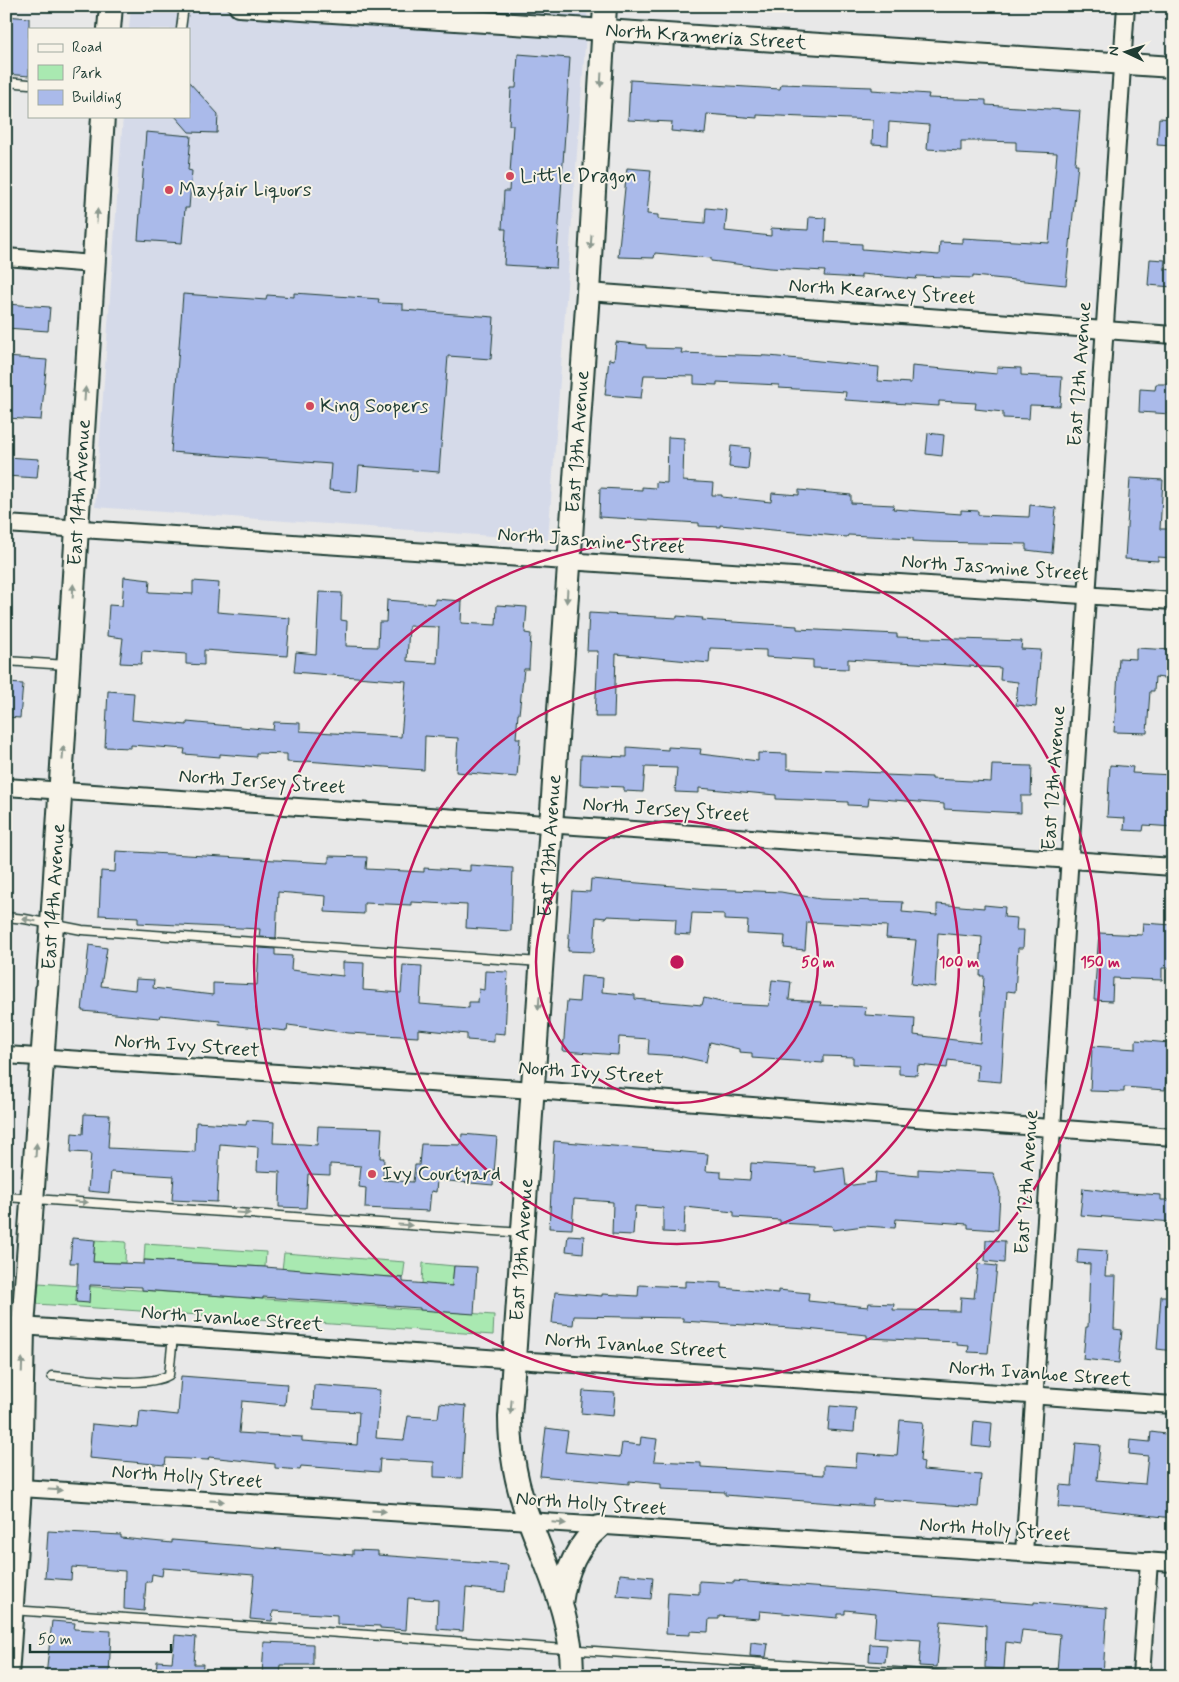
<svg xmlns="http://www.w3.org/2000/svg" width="1179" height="1682" viewBox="0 0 1179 1682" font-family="Mynerve,sans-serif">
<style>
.built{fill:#d5dae9}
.green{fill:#a9e9b1;stroke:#649372}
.building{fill:#aabaea;stroke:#1f3d34;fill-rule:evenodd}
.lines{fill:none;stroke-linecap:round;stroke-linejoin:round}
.service-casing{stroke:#1f3d34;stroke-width:11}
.minor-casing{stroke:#1f3d34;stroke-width:20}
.tertiary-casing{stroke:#1f3d34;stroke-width:24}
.secondary-casing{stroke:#1f3d34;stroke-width:26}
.service{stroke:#f7f3e8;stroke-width:8}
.minor{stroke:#f7f3e8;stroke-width:16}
.tertiary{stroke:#f7f3e8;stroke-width:20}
.secondary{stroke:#f7f3e8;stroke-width:22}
.oneway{fill:#8b988e}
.ring{fill:none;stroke:#c2185b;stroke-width:2.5}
.poi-dot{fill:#d1495b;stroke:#f7f3e8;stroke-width:2}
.labels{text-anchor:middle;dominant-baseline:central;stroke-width:4;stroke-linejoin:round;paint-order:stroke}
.street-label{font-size:20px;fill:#1f3d34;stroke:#f7f3e8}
.poi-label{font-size:20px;fill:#1f3d34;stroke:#f7f3e8;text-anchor:start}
.centre{fill:#c2185b;stroke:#f7f3e8;stroke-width:2.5}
.ring-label{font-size:15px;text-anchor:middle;font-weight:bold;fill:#c2185b;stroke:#f7f3e8;stroke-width:4;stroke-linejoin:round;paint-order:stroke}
</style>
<rect width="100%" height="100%" fill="#e8e8e8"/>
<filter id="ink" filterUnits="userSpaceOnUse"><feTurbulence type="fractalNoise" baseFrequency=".02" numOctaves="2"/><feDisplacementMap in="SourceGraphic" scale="10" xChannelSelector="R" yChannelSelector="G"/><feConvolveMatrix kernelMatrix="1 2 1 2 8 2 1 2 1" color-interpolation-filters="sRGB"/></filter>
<g filter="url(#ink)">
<polygon class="built" points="131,6 588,6 548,540 95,507 123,116 189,116 189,29 129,29"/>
<g class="green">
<polygon points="95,1240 126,1242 125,1263 93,1262"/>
<polygon points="145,1244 266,1252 265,1267 144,1260"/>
<polygon points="284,1253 405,1262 403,1278 282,1270"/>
<polygon points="423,1263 454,1266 452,1286 422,1284"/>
<polygon points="39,1283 494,1315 493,1335 37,1304"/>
</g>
<g class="building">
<polygon points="6,16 29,18 29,76 6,74"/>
<polygon points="518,54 570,58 556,268 504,265 506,229 502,229 504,191 509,191 513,125 509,125 511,88 516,88"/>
<polygon points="630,80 780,89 781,84 872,87 872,90 929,94 928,98 986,100 986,105 1080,111 1075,164 1078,164 1066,285 973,276 973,278 917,276 916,279 861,274 861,278 824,276 825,271 769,268 711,261 711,258 655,253 654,258 618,257 627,168 651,170 647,214 658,215 658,219 705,223 706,208 727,210 725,231 771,236 771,228 808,230 809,217 826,218 825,242 862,244 862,249 939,255 940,242 962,243 962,238 1049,243 1057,153 1016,151 1016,142 984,141 961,141 961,151 927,149 929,125 889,122 888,145 872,144 873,120 757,115 757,118 707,114 705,134 671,131 672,122 628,120"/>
<polygon points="189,82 218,114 217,133 189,132 175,116 189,116"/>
<polygon points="1159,118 1173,119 1173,146 1157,145"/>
<polygon points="146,132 191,136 188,170 192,171 189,208 185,208 182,243 138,240"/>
<polygon points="1150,259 1165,260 1164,269 1173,270 1173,287 1148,285"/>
<polygon points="294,293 379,299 378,303 403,304 403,310 494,317 491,359 448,356 439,472 359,466 357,492 329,490 331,464 171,452 183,294 266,300 267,295 294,297"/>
<polygon points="6,304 50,307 48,331 6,328"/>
<polygon points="616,342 646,345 646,348 682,349 681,353 769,356 879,367 878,381 911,383 912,366 997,374 997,367 1021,368 1021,375 1062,377 1060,406 1030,405 1029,419 1003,418 1003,412 975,409 976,403 939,401 939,406 845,400 846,392 779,388 779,385 717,382 717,385 694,384 694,376 644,375 641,398 605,395 609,359 614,360"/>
<polygon points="6,357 47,360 41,420 6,418"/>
<polygon points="1156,384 1172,384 1171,414 1139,412 1140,389 1155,390"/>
<polygon points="928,433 944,435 942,456 926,454"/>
<polygon points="668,437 684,438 683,481 713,483 712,495 722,495 722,497 771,502 772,493 799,495 799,490 851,495 851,503 894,505 893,509 961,514 961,510 978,511 978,515 1029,517 1030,505 1056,508 1052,553 1026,550 1026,544 932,542 913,541 913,538 848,535 847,537 720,525 720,527 699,526 699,523 599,517 600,488 642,490 642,487 656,488 656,482 667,483"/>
<polygon points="731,446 750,448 748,469 729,467"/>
<polygon points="6,457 39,459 37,478 6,476"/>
<polygon points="1130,478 1163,480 1160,529 1173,529 1173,558 1158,557 1158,561 1125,559"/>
<polygon points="124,577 150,580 149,592 193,594 193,581 219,583 217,612 290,618 287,656 204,650 204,665 186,664 186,654 142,651 141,664 120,663 123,638 107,636 109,605 122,606"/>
<path d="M 319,592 L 342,593 L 341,620 L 347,621 L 346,646 L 378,647 L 379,622 L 386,622 L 387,600 L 435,604 L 435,599 L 462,601 L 461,623 L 496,625 L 497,605 L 527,607 L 525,633 L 531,634 L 529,669 L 524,669 L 519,714 L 518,714 L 516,738 L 520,738 L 517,777 L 456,772 L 458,738 L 425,736 L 424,770 L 306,761 L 306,763 L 287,762 L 287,754 L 256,753 L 256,757 L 220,754 L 220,757 L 184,754 L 185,749 L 131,745 L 131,748 L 105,747 L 108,691 L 134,693 L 132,720 L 187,725 L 187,722 L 273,730 L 274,722 L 300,723 L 300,731 L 401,737 L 406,681 L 294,672 L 296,652 L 316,654 ZM 409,626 L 439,627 L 437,663 L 407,661 Z"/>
<polygon points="589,613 677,618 677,616 703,618 702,620 797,626 797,629 897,634 897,637 1022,641 1021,649 1041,650 1036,707 1016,705 1018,682 1000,680 1001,668 848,659 848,669 813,668 813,660 766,657 766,650 710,648 709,663 616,654 614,717 595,717 598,651 587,651"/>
<polygon points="1136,648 1173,650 1173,679 1155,677 1154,691 1150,691 1147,733 1114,732 1119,658 1136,659"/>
<polygon points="6,683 23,684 20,718 6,717"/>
<polygon points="627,747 668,750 668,747 701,749 700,754 758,761 758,753 787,754 787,769 885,773 885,775 932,777 932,779 991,782 992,765 1032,766 1031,796 1021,796 1021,813 944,809 944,804 869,798 868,806 848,805 848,802 776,799 776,795 699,788 699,793 675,792 677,768 645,767 643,792 624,791 624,787 580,785 581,755 627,757"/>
<polygon points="1110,765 1133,767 1132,773 1173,775 1173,827 1144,825 1143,831 1124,830 1125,818 1107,817"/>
<polygon points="116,851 329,863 329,856 367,857 366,869 424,872 424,868 470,871 470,865 513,868 511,931 466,928 467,905 411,902 411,905 364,903 364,914 325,912 326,896 278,892 276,938 259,937 260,929 138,923 138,917 99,915 101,871 115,872"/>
<polygon points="591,879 709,889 781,892 820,899 903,902 902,912 937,915 937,904 984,908 984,905 1005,907 1004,917 1017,918 1016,930 1024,930 1023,948 1018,948 1015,992 1007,991 1001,1082 977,1080 978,1064 948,1060 947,1068 918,1065 917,1075 899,1074 899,1066 853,1064 853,1057 823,1056 823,1063 752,1058 752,1053 739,1052 739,1049 710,1042 706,1062 678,1056 648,1054 649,1039 619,1037 618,1055 563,1051 567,1001 579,1002 581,976 603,978 602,992 635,995 635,999 702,1005 704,998 729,1004 769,1006 772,980 791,982 789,1000 821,1002 820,1005 866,1007 865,1015 915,1018 914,1035 980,1043 984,976 980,976 982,937 938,933 935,987 911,984 916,940 886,938 887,926 807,922 805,950 784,948 785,936 747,934 748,921 724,920 724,914 692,913 690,935 675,934 676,919 607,916 606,918 596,917 594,952 568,951 572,891 590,892"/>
<polygon points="1143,923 1173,925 1173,968 1162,968 1162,980 1113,978 1112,1001 1094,1000 1099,933 1142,935"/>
<polygon points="89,945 107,948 101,986 135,990 136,979 154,980 153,988 213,995 213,983 257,985 259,948 275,949 275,955 292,956 291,970 343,976 343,962 364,963 363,990 401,993 403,965 422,966 420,1004 469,1008 469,1002 478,1002 479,989 484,990 485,971 508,972 505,1034 494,1033 494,1042 467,1040 467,1034 418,1029 418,1037 349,1033 288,1025 287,1031 219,1024 220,1021 160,1015 159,1018 82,1011"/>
<polygon points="1136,1040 1169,1043 1165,1090 1124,1087 1124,1092 1090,1091 1092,1046 1136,1049"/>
<polygon points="84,1114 110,1115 108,1148 195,1152 196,1122 246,1125 247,1120 274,1122 273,1143 303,1144 317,1145 318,1126 382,1128 380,1158 384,1158 383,1180 413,1182 415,1165 419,1165 421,1144 461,1145 462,1134 497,1137 493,1185 437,1180 436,1192 431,1191 429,1211 365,1208 366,1188 359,1187 361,1166 330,1164 330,1175 308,1174 306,1208 279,1207 280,1172 257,1171 258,1147 220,1144 217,1202 172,1200 174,1176 111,1172 109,1193 88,1191 91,1153 71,1152 72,1133 83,1134"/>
<polygon points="554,1141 708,1154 706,1171 721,1172 721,1178 750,1180 751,1163 815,1167 815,1172 844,1168 846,1186 875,1182 876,1172 918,1176 918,1169 993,1173 1000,1193 998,1230 968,1228 968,1224 896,1219 895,1228 864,1226 833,1230 832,1226 780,1223 780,1220 734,1217 734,1212 685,1207 684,1233 663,1232 663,1208 635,1206 633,1235 612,1234 613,1202 574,1199 572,1229 549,1228"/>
<polygon points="1083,1188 1115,1192 1161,1195 1161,1200 1173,1200 1173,1222 1080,1215"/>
<polygon points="568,1235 584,1236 583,1253 566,1251"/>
<polygon points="72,1238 95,1240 93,1262 144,1264 144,1260 265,1267 403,1278 403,1282 452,1286 454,1266 477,1267 474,1314 420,1310 420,1308 263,1297 263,1299 142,1290 142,1287 90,1285 89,1303 76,1302 78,1263 70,1263"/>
<polygon points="986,1240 1005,1241 1004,1263 985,1261"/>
<polygon points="1078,1249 1107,1251 1105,1276 1116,1276 1114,1329 1122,1330 1119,1363 1083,1359 1086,1327 1088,1327 1090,1264 1077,1263"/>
<polygon points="978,1264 997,1266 988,1353 968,1352 969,1346 957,1345 957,1342 867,1338 867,1335 806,1329 683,1321 683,1318 574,1316 573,1325 552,1323 555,1292 602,1296 602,1294 638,1296 639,1285 685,1287 685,1281 722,1283 722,1288 778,1293 778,1290 809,1293 808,1301 868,1307 869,1303 894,1304 893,1310 960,1311 961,1297 974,1298"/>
<polygon points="1161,1296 1173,1296 1173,1351 1157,1349"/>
<polygon points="181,1376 287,1384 285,1405 242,1401 239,1433 302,1437 302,1441 357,1445 359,1412 313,1409 314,1385 380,1390 376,1438 404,1440 408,1416 438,1418 440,1403 466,1406 462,1478 434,1477 434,1462 380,1459 379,1472 301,1466 300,1470 275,1468 275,1464 209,1457 208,1460 166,1458 165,1465 89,1458 92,1424 138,1428 140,1411 178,1415"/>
<polygon points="583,1391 615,1393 613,1416 581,1413"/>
<polygon points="830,1406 856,1408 854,1432 828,1430"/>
<polygon points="900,1420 923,1422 920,1461 924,1462 923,1470 981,1475 978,1507 873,1499 872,1506 725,1495 725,1492 661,1489 661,1484 629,1481 629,1484 540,1476 546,1428 568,1431 565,1452 620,1457 622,1443 640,1445 641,1437 657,1439 654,1461 701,1463 701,1467 824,1475 824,1465 856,1467 857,1453 897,1456"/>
<polygon points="974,1421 992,1423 990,1448 972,1446"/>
<polygon points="1151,1432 1173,1435 1173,1518 1101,1510 1058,1507 1060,1485 1072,1486 1076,1443 1100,1445 1097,1480 1145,1484 1148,1456 1129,1454 1130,1440 1150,1442"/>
<polygon points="48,1531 121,1535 121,1538 172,1543 172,1540 353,1555 353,1550 378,1551 378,1555 508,1565 505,1592 466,1588 463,1631 437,1629 438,1600 408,1598 406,1630 380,1628 380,1626 337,1624 337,1615 273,1611 272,1621 250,1619 254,1575 163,1568 162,1576 152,1574 151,1582 146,1582 144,1611 124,1609 125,1571 72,1567 71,1580 45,1578"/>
<polygon points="620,1574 653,1577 651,1599 617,1596"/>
<polygon points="699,1581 734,1583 734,1581 1034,1604 1034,1602 1107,1608 1103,1676 1057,1671 1060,1634 1022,1630 1020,1644 1006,1642 1004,1669 985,1668 986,1625 941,1621 937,1667 919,1666 921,1640 874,1637 876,1613 845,1610 845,1614 838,1614 838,1618 760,1611 759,1619 719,1616 719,1619 709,1619 708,1632 690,1631 690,1635 666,1634 668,1592 699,1594"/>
<polygon points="52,1621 75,1623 74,1629 111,1631 109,1676 46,1676"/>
<polygon points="175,1635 196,1637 194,1664 203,1664 202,1676 156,1676 157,1661 172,1662"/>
<polygon points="264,1642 313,1644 313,1665 281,1665 280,1676 262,1676"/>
<polygon points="751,1642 768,1644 766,1657 750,1656"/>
<polygon points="870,1644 887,1645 885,1662 869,1661"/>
</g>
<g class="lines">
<g class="service-casing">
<g id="service">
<polyline points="181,29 184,6"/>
<polyline points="6,82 29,84"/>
<polyline points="6,661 67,665"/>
<polyline points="6,917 25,919 82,930 540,962"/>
<polyline points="6,1197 522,1233"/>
<path d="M 52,1376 C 81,1378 145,1389 169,1375 L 173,1336"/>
<polyline points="12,1610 951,1676"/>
</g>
</g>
<g class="minor-casing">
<g id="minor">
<polyline points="6,257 93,264"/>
<polyline points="588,292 1173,335"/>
<polyline points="6,524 1173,601"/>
<polyline points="6,787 1173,867"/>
<polyline points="6,1055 534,1090 1173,1137"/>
<polyline points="6,1325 1173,1405"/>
<polyline points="6,1487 1173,1563"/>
<polyline points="1024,1553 1126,6"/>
<polyline points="1141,1676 1149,1561"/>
</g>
</g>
<g class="tertiary-casing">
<g id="tertiary">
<path id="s1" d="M 239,6 L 1173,67"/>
</g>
</g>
<g class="secondary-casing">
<g id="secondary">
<polyline points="109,29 111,6"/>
<path d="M 561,1603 C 565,1574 576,1546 599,1527"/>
<path id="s2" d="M 7,1676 L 20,1488 L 23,1327 L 52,924 L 103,116"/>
<path id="s3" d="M 572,1676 C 573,1619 549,1574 530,1522 C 517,1488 510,1454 510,1417 L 588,292 L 605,6"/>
</g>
</g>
<use href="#service" class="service"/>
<use href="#minor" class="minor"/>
<use href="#tertiary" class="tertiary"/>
<use href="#secondary" class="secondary"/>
</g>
<defs><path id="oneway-solid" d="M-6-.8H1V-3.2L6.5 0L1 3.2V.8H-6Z" transform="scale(1.25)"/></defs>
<g class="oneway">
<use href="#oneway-solid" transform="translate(601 80) rotate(93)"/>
<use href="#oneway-solid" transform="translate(97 216) rotate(-86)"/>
<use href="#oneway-solid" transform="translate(591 242) rotate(94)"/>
<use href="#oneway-solid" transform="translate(85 394) rotate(-86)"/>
<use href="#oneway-solid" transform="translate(73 591) rotate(-87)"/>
<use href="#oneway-solid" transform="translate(567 596) rotate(94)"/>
<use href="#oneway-solid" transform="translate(63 753) rotate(-86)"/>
<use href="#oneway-solid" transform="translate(29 920) rotate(-170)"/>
<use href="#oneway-solid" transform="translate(539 1003) rotate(94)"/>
<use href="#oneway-solid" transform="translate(36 1150) rotate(-86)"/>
<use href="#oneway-solid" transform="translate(81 1202) rotate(4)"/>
<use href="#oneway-solid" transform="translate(243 1213) rotate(4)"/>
<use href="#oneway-solid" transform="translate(405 1225) rotate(4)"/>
<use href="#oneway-solid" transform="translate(22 1365) rotate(-88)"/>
<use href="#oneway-solid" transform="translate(511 1407) rotate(95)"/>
<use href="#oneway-solid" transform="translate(55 1490) rotate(4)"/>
<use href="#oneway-solid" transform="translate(217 1501) rotate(4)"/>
<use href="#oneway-solid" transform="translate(379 1511) rotate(4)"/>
<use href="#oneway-solid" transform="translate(559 1523) rotate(5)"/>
</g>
</g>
<g class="ring">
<circle cx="677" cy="962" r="141"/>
<circle cx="677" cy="962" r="282"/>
<circle cx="677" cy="962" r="423"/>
</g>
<g class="poi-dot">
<circle cx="510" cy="176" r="5"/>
<circle cx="169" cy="190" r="5"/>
<circle cx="310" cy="406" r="5"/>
<circle cx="372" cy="1174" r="5"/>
</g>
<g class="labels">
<g class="street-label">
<text stroke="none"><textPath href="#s1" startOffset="468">North Krameria Street</textPath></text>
<text transform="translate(882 292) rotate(4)">North Kearney Street</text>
<text transform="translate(1080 374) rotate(-86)">East 12th Avenue</text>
<text stroke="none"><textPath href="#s3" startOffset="1246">East 13th Avenue</textPath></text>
<text stroke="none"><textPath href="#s2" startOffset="1186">East 14th Avenue</textPath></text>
<text transform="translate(591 541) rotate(4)">North Jasmine Street</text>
<text transform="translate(995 568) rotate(4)">North Jasmine Street</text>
<text transform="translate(1054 778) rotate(-86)">East 12th Avenue</text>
<text transform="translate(262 782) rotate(4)">North Jersey Street</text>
<text transform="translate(666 810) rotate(4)">North Jersey Street</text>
<text stroke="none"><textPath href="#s3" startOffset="841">East 13th Avenue</textPath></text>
<text stroke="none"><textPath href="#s2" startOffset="781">East 14th Avenue</textPath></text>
<text transform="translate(187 1046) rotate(4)">North Ivy Street</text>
<text transform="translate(591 1073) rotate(4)">North Ivy Street</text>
<text transform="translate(1027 1182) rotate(-86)">East 12th Avenue</text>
<text stroke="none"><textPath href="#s3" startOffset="436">East 13th Avenue</textPath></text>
<text transform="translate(232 1319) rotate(4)">North Ivanhoe Street</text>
<text transform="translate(636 1346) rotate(4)">North Ivanhoe Street</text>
<text transform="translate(1040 1374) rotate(4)">North Ivanhoe Street</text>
<text transform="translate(187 1477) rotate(4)">North Holly Street</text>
<text transform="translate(591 1504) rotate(4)">North Holly Street</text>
<text transform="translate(995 1530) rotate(4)">North Holly Street</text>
</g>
<g class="poi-label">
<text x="520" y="176">Little Dragon</text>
<text x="179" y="190">Mayfair Liquors</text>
<text x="320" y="406">King Soopers</text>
<text x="382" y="1174">Ivy Courtyard</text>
</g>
</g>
<circle cx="677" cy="962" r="8" class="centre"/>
<g class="ring-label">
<text x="818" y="967">50 m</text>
<text x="959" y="967">100 m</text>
<text x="1100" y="967">150 m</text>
</g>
<rect width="1179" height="1682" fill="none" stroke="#f7f3e8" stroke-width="25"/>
<rect x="12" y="12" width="1154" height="1657" fill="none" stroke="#1f3d34" stroke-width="2" filter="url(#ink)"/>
<rect x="28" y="28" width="162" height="90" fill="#f7f3e8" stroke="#a1aaa0"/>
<rect x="38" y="44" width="25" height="8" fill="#f7f3e8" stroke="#a1aaa0"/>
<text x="72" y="52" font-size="15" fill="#1f3d34">Road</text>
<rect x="38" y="65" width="25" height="15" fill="#a9e9b1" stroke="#a1aaa0"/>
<text x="72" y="78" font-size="15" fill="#1f3d34">Park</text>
<rect x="38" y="90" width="25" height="15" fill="#aabaea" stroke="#a1aaa0"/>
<text x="72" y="102" font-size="15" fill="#1f3d34">Building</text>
<g transform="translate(1126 52) rotate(274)" stroke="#f7f3e8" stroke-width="4" paint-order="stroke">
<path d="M0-4L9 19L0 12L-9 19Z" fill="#1f3d34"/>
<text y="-8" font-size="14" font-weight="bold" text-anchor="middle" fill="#1f3d34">N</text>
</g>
<path d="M30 1644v8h141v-8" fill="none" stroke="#1f3d34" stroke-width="2.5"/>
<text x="38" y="1644" font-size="15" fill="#1f3d34" stroke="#f7f3e8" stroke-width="4" paint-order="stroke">50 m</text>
</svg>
